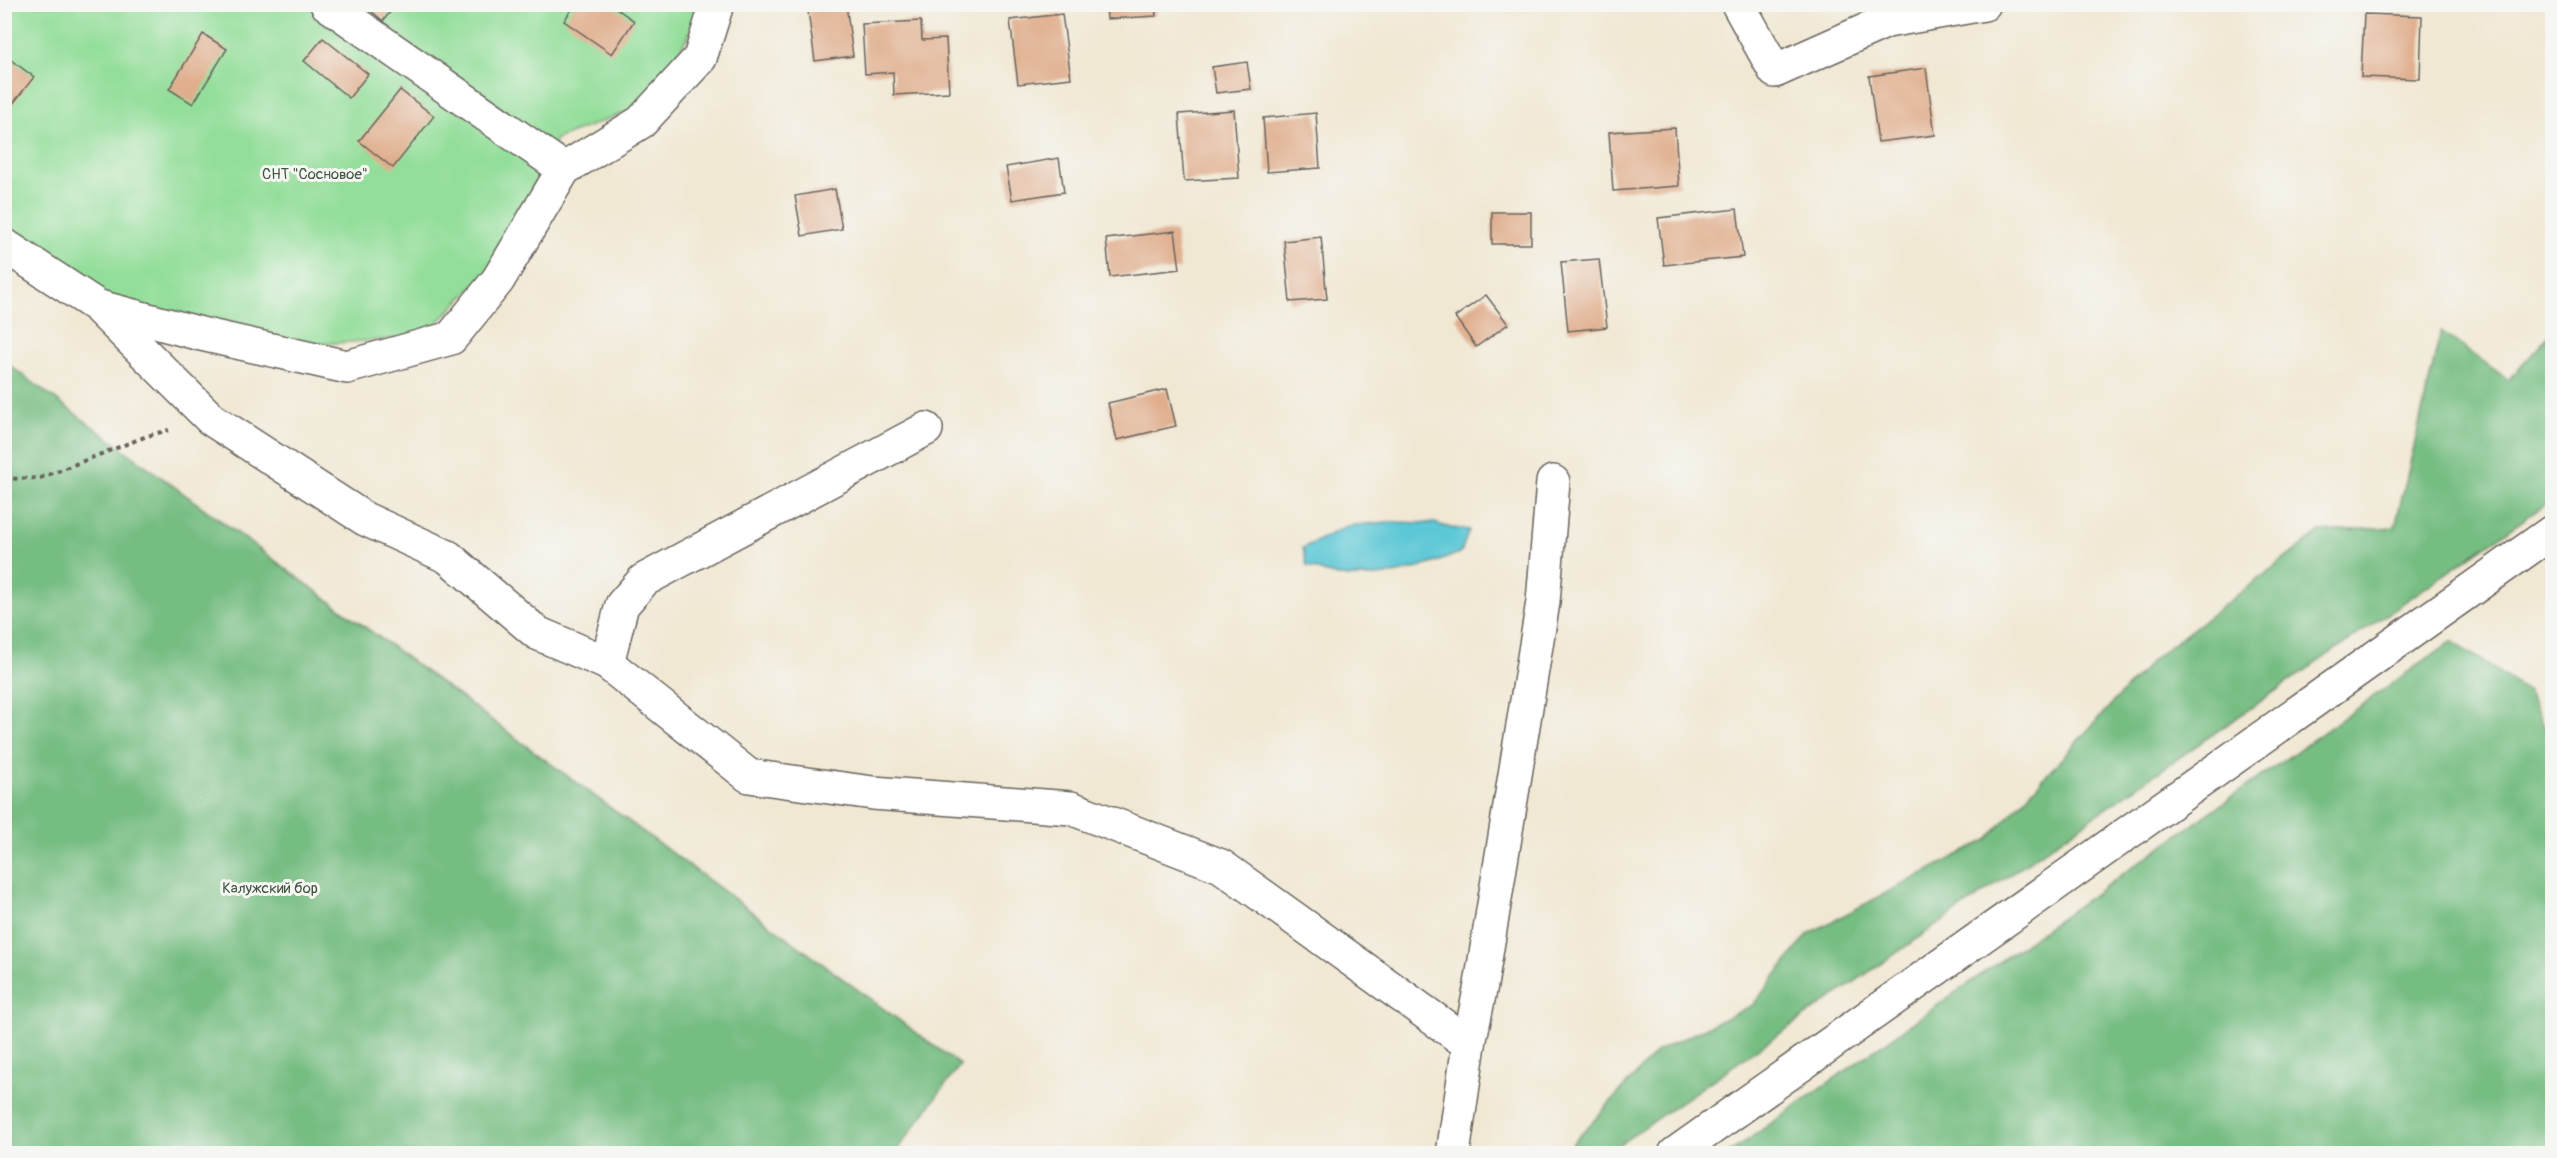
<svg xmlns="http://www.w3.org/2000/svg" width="2557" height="1158" viewBox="0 0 2557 1158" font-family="Pangolin,sans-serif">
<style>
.green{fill:#93de9a;stroke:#587d5b;stroke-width:1.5}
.forest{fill:#76bd82;stroke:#496c4f;stroke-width:1.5}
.water{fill:#5cc7d6;stroke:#3c7279;stroke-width:1.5}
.building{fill:#e0ae8d}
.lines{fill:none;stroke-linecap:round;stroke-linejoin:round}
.minor-casing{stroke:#67635c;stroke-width:36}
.major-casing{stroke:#67635c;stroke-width:36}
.path{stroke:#67635c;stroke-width:4;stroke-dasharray:4.5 4.5;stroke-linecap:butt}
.minor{stroke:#fff;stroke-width:33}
.major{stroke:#fff;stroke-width:33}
.labels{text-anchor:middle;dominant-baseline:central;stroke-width:6;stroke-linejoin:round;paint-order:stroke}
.park-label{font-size:15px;fill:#405642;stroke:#f6f6f2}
</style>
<rect width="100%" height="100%" fill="#f6f6f2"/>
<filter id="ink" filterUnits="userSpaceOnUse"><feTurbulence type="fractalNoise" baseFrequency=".0167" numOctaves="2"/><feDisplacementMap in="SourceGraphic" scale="12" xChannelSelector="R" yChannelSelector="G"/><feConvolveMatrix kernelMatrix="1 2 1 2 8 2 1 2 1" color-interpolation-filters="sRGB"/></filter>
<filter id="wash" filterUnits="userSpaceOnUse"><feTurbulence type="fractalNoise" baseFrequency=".008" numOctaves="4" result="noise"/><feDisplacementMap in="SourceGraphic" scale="24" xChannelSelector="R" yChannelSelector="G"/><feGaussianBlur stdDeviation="1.35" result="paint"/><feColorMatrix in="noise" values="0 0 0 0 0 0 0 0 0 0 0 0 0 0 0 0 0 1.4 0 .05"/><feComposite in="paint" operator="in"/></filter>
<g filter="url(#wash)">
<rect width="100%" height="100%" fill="#f1e8d4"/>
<polygon class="green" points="4,5 707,5 647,104 556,139 496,264 423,337 305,345 76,304 5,251"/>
<g class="forest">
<polygon points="2441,331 2509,380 2552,332 2552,500 1607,1153 1564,1153 1657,1051 1753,1005 1808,934 1987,840 2152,660 2320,532 2395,527"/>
<polygon points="5,362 960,1065 895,1153 5,1153"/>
<polygon points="2452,641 2528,692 2552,743 2552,1153 1729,1153"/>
</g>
<path class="water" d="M 1387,522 L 1434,523 L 1451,528 L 1469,530 L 1461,552 C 1423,569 1381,581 1339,576 C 1328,575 1317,569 1307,566 L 1303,548 L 1347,526 Z"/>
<g id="blocks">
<g class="building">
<polygon points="363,4 391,4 394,7 383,21"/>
<polygon points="575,4 610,4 634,21 612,54 564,21"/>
<polygon points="807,4 846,4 853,56 815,61"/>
<polygon points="1106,4 1155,4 1156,16 1107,19"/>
<polygon points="1062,14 1071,78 1018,84 1010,20"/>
<polygon points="2364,14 2422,16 2420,79 2361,77"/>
<polygon points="921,21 922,40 946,39 949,92 894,95 893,72 865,74 862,24"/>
<polygon points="203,34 227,49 193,104 169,89"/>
<polygon points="323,38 368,74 349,98 304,61"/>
<polygon points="11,60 34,77 4,115 4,67"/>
<polygon points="1247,62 1251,89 1216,93 1212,67"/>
<polygon points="1926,68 1935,135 1878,142 1869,76"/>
<polygon points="400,90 434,116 393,168 359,141"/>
<polygon points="1234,110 1239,178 1184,181 1179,114"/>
<polygon points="1316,113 1320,168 1267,172 1263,118"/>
<polygon points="1675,128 1679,186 1613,191 1609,132"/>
<polygon points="1059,158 1064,192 1012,200 1006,167"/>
<polygon points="835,189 842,229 802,236 795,196"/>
<polygon points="1737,209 1743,257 1664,265 1658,218"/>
<rect x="1492" y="212" width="39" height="32"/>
<polygon points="1175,231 1180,269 1110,277 1106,239"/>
<polygon points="1321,237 1327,299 1290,302 1284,241"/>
<polygon points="1599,259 1607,327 1568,331 1561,262"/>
<polygon points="1486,295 1508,324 1476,347 1455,317"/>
<polygon points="1167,389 1176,426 1117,440 1108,403"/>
</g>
</g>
</g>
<g filter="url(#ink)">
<use href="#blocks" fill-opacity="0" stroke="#67635c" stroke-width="1.5"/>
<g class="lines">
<g class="minor-casing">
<g id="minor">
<polyline points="327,4 564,169"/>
<polyline points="1738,4 1775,71 1887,21 1984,4"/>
<polyline points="4,245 97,306 211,419 365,519 448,557 537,633 607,663 749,776 873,793 1071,808 1221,866 1469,1044 1453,1154"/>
<polyline points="99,307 201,334 347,367 451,338 498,280 564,169 641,122 700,58 717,4"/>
<polyline points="607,663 622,605 644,580 926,429"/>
<polyline points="1469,1044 1481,985 1543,602 1553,482"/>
</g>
</g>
<g class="major-casing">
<polyline id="major" points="1675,1154 2552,532"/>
</g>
<polyline class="path" points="4,479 40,478 147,436 169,430"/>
<use href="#minor" class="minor"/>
<use href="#major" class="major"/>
</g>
</g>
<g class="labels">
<g class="park-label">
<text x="315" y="174">СНТ "Сосновое"</text>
<text x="270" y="888">Калужский бор</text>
</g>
</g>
<rect width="2557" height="1158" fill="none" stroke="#f6f6f2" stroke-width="24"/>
</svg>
